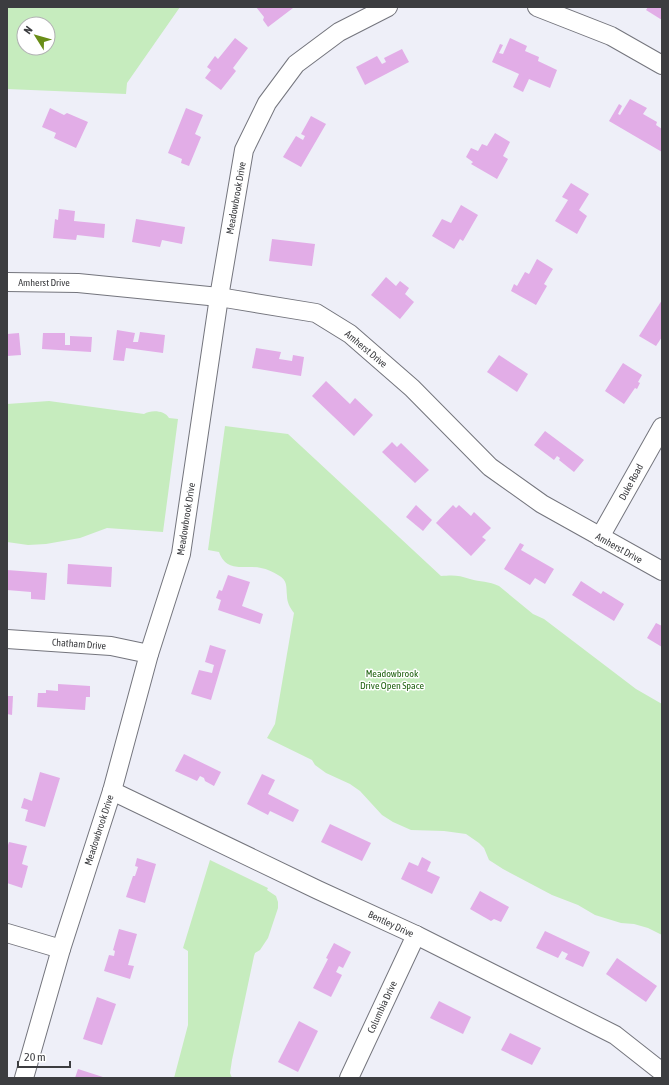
<svg xmlns="http://www.w3.org/2000/svg" width="669" height="1085" viewBox="0 0 669 1085" font-family="'Asap Condensed',sans-serif">
<style>
.green{fill:#c6ecbe;fill-rule:evenodd}
.building{fill:#e2ade7}
.lines{fill:none;stroke-linecap:round;stroke-linejoin:round}
.minor-casing{stroke:#74757d;stroke-width:20}
.minor{stroke:#fff;stroke-width:18}
.labels{text-anchor:middle;dominant-baseline:central;stroke-width:3;stroke-linejoin:round;paint-order:stroke}
.street-label{font-size:10px;fill:#3c3d40;stroke:#fff}
.park-label{font-size:10px;fill:#226313;stroke:#fff}
</style>
<rect width="100%" height="100%" fill="#eeeff8"/>
<g class="green">
<path d="M 7,7 L 180,7 L 127,83 L 126,94 L 7,89 ZM 24,24 L 48,24 L 48,48 L 24,48 Z"/>
<path d="M 49,401 L 144,414 C 151,410 164,410 169,418 L 178,419 L 163,532 L 107,528 L 80,538 L 46,544 L 28,545 L 7,542 L 7,404 Z"/>
<path d="M 225,426 L 288,434 L 441,576 C 453,575 459,575 470,579 C 480,582 489,581 499,586 L 533,614 L 544,619 L 636,689 L 662,704 L 662,935 L 648,928 L 634,924 L 621,923 L 595,915 L 578,905 L 552,895 L 518,877 L 503,869 L 489,860 L 484,848 L 479,843 L 466,834 L 444,831 L 411,830 L 393,822 L 382,815 L 360,791 L 350,784 L 326,773 L 315,765 L 312,760 L 267,738 L 275,724 L 294,613 C 290,608 287,602 287,596 C 286,587 288,580 278,575 C 273,572 267,569 261,568 C 245,564 227,574 219,552 L 208,550 Z"/>
<polygon points="210,860 268,888 267,890 276,896 278,902 278,908 268,938 260,950 255,953 254,956 232,1060 230,1073 232,1078 174,1078 188,1025 188,951 183,948"/>
</g>
<g class="building">
<polygon points="256,7 292,7 293,8 268,27 263,20 264,17"/>
<polygon points="648,7 662,7 662,20 646,10"/>
<polygon points="235,38 248,48 233,68 236,71 221,90 205,78 211,70 207,67 215,56 218,59"/>
<polygon points="510,38 527,46 525,51 539,57 538,61 557,70 550,88 529,79 523,92 513,87 519,74 492,62 500,44 503,45 499,53 503,54"/>
<polygon points="402,49 409,62 365,85 356,67 377,56 382,64 386,62 384,58"/>
<polygon points="630,99 647,108 643,114 657,122 656,125 662,129 662,152 609,121 619,104 622,106 618,114 620,115"/>
<polygon points="50,108 64,115 67,113 88,122 76,148 54,138 56,133 42,127"/>
<polygon points="186,108 203,115 195,134 201,137 189,166 181,163 182,159 168,153"/>
<polygon points="311,116 326,124 301,167 283,157 296,136 303,140 305,136 301,134"/>
<polygon points="495,133 510,142 503,156 508,159 497,179 471,164 473,162 466,157 471,148 478,151 482,144 487,146"/>
<polygon points="571,183 589,194 579,210 587,216 577,234 555,221 568,200 562,197"/>
<polygon points="461,205 478,215 463,241 460,239 454,249 432,236 442,219 451,223"/>
<polygon points="59,209 75,211 74,221 105,224 104,238 77,235 76,240 53,238 55,219 58,220"/>
<polygon points="136,219 185,227 182,244 162,240 160,247 132,242"/>
<polygon points="272,239 315,244 312,266 269,261"/>
<polygon points="537,259 553,269 544,284 547,286 536,305 511,291 514,284 517,286 525,272 529,274"/>
<polygon points="386,277 396,286 400,281 409,288 405,294 414,302 400,319 371,295"/>
<polygon points="662,300 662,337 656,346 639,336"/>
<polygon points="117,330 135,333 133,342 138,342 140,332 165,335 163,353 126,348 124,361 113,360"/>
<polygon points="19,333 21,355 7,356 7,334"/>
<polygon points="43,333 65,333 65,345 70,345 70,336 92,337 91,352 42,349"/>
<polygon points="256,348 281,352 279,359 292,361 293,355 304,357 301,376 252,368"/>
<polygon points="499,355 528,374 517,392 487,372"/>
<polygon points="623,363 642,375 638,382 640,383 637,389 635,388 624,404 605,391"/>
<polygon points="326,381 350,404 355,398 373,415 354,436 312,396"/>
<polygon points="545,431 584,460 574,472 559,460 560,458 557,456 554,460 534,445"/>
<polygon points="392,442 397,447 401,443 429,470 415,483 382,452"/>
<polygon points="416,505 432,520 423,531 406,517"/>
<polygon points="453,505 456,508 459,505 471,516 474,512 491,528 482,537 486,540 471,556 436,523"/>
<polygon points="520,543 524,545 521,550 554,569 545,584 535,578 530,585 504,569"/>
<polygon points="68,564 112,567 111,587 67,584"/>
<polygon points="7,570 47,573 45,600 31,599 31,592 7,590"/>
<polygon points="228,575 250,582 242,606 263,614 260,624 218,610 221,600 216,598 219,590 222,591"/>
<polygon points="581,581 601,594 603,591 624,604 614,621 572,595"/>
<polygon points="656,623 662,626 662,647 647,638"/>
<polygon points="210,645 226,650 211,700 191,694 199,670 212,673 214,665 205,662"/>
<polygon points="58,684 90,686 90,697 86,697 85,710 37,707 38,693 46,693 46,690 58,691"/>
<polygon points="7,696 13,696 12,715 7,714"/>
<polygon points="184,754 221,772 214,786 205,781 204,778 200,776 197,781 175,771"/>
<polygon points="40,772 60,778 45,827 25,821 28,810 21,808 24,798 32,801"/>
<polygon points="262,774 275,780 268,794 299,810 293,822 270,811 268,815 247,804"/>
<polygon points="330,824 371,843 362,861 321,842"/>
<polygon points="9,842 27,846 22,864 28,866 22,888 7,883 7,860 8,857 7,856 7,848"/>
<polygon points="422,857 431,862 427,871 440,877 432,894 401,879 409,862 418,866"/>
<polygon points="137,858 156,864 145,903 126,897 133,876 135,876 138,867 135,866"/>
<polygon points="480,891 509,907 501,922 494,919 491,921 470,909"/>
<polygon points="119,929 137,934 128,965 134,966 130,979 104,971 109,955 114,956 115,951 113,950"/>
<polygon points="545,931 590,952 583,967 565,959 568,954 562,951 558,958 536,948"/>
<polygon points="334,943 351,952 343,968 339,966 336,972 342,975 331,997 313,988 328,959 326,958"/>
<polygon points="617,958 657,986 646,1002 606,974"/>
<polygon points="97,997 116,1004 102,1045 83,1039"/>
<polygon points="439,1001 471,1017 463,1034 430,1018"/>
<polygon points="299,1021 318,1031 298,1072 278,1062"/>
<polygon points="510,1033 541,1048 532,1065 501,1050"/>
<polygon points="78,1069 106,1078 75,1078"/>
</g>
<g class="lines">
<g class="minor-casing">
<g id="minor">
<polyline points="537,7 611,36 662,65"/>
<polyline points="7,282 78,283 219,297 316,313 350,334 412,388 490,467 542,504 662,571"/>
<polyline points="600,537 662,427"/>
<polyline points="7,639 111,646 149,654"/>
<polyline points="112,791 318,890 416,935 615,1035 662,1072"/>
<polyline points="7,933 61,949"/>
<polyline points="24,1078 61,949 112,791 149,654 181,554 219,297 244,150 267,103 296,64 339,32 388,7"/>
<polyline points="349,1078 416,935"/>
</g>
</g>
<use href="#minor" class="minor"/>
</g>
<g class="labels">
<g class="street-label">
<text transform="translate(236 198) rotate(-80)">Meadowbrook Drive</text>
<text x="44" y="282">Amherst Drive</text>
<text transform="translate(366 349) rotate(40)">Amherst Drive</text>
<text transform="translate(631 482) rotate(-61)">Duke Road</text>
<text transform="translate(186 519) rotate(-81)">Meadowbrook Drive</text>
<text transform="translate(619 548) rotate(29)">Amherst Drive</text>
<text transform="translate(79 644) rotate(4)">Chatham Drive</text>
<text transform="translate(99 830) rotate(-72)">Meadowbrook Drive</text>
<text transform="translate(391 924) rotate(25)">Bentley Drive</text>
<text transform="translate(382 1007) rotate(-65)">Columbia Drive</text>
</g>
<g class="park-label">
<text x="392" y="673">Meadowbrook<tspan x="392" dy="12">Drive Open Space</tspan></text>
</g>
</g>
<rect width="669" height="1085" fill="none" stroke="#3c3d40" stroke-width="16"/>
<g transform="translate(36 36) rotate(307)"><circle r="19" fill="#ffffff" stroke="#b1b1b3"/>
<path d="M0-3L7 15L0 10L-7 15Z" fill="#698d16"/>
<text y="-6" font-size="11" font-weight="bold" text-anchor="middle" fill="#3c3d40">N</text>
</g>
<path d="M18 1061v6h52v-6" fill="none" stroke="#3c3d40" stroke-width="2"/>
<text x="24" y="1061" font-size="12" fill="#3c3d40" stroke="#ffffff" stroke-width="3" paint-order="stroke">20 m</text>
</svg>
